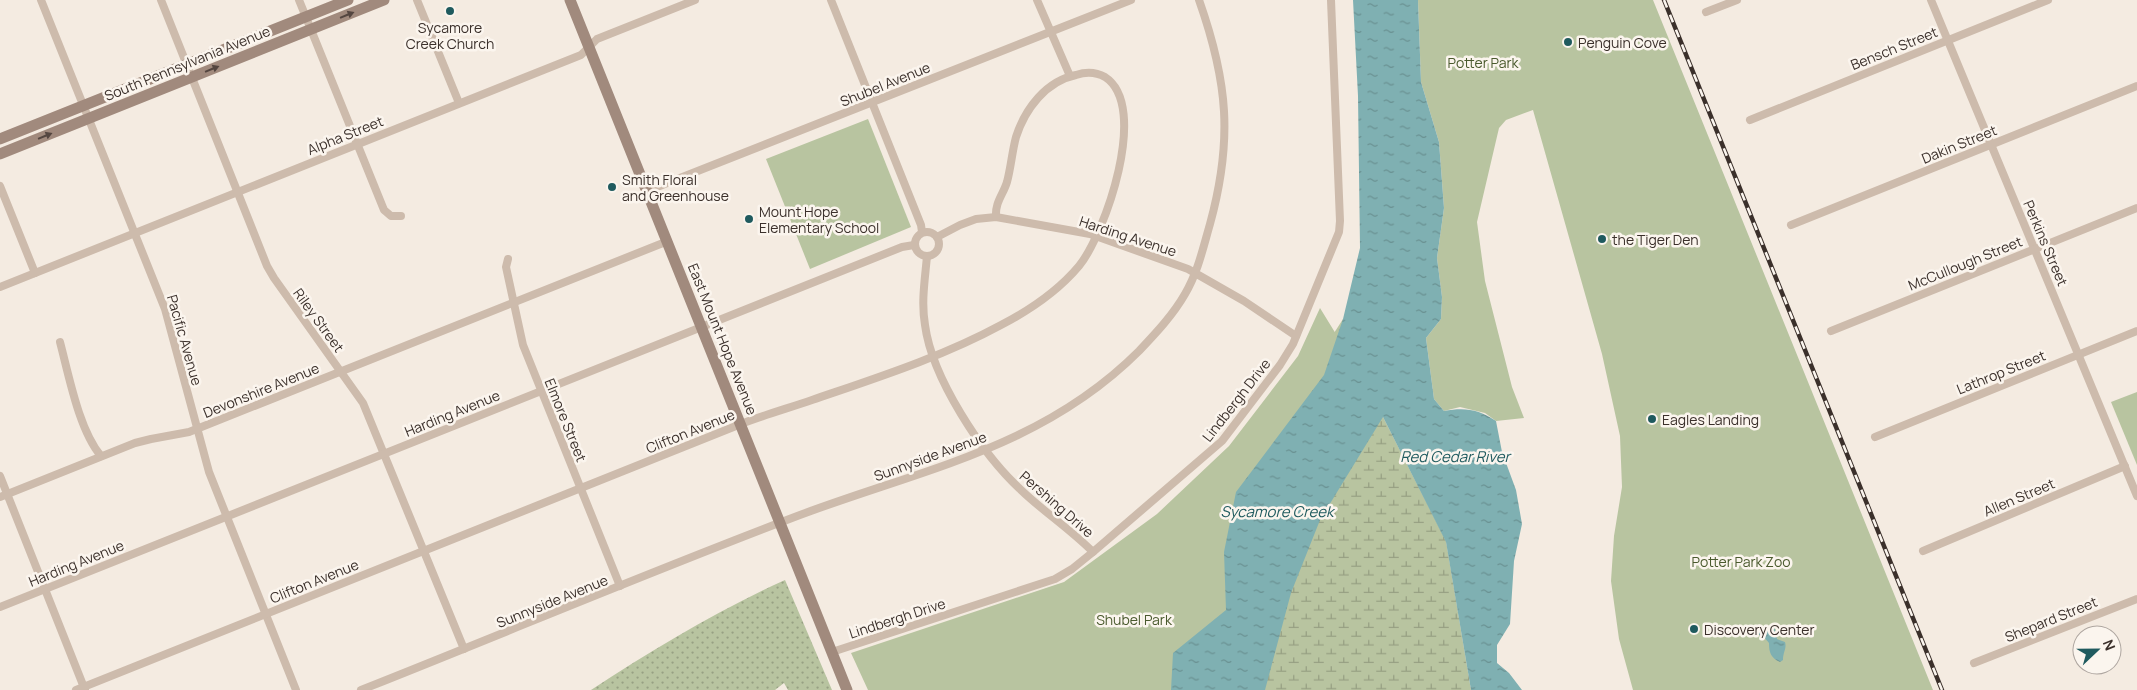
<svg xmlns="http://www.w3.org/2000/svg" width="2137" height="690" viewBox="0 0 2137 690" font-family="Manrope,sans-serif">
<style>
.grass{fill:url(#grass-dots)}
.wetland{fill:url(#wetland-marsh)}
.park{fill:#b8c4a0}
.water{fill:url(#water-ripples)}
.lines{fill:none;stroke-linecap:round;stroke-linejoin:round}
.street{stroke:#cdbbac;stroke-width:8}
.secondary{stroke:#a18a7d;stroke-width:11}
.rail-casing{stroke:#3b302b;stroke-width:4.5}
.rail{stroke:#fbf5ee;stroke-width:2.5;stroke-dasharray:8;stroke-linecap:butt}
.oneway{fill:#544640}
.poi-dot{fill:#1f5a5e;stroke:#fbf5ee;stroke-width:2}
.labels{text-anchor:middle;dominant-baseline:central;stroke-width:5;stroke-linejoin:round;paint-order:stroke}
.poi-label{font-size:14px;fill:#3b302b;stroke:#fbf5ee;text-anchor:start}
.street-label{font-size:14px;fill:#3b302b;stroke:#fbf5ee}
.park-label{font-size:14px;fill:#4a5a2e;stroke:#fbf5ee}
.water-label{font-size:15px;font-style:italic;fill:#1f5a5e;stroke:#fbf5ee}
</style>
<defs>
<pattern id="grass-dots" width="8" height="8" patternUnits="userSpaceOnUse" patternTransform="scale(1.25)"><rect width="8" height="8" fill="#b8c4a0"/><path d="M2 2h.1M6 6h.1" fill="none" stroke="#97a083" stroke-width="1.8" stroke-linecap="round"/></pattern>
<pattern id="wetland-marsh" width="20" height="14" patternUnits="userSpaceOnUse" patternTransform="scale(1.25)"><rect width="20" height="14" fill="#b8c4a0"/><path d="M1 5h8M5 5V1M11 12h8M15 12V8" fill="none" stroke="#97a083"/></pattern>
<pattern id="water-ripples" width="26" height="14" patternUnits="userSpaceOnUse" patternTransform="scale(1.25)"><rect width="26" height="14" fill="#7fb0b2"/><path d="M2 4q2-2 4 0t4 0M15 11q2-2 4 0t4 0" fill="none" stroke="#699091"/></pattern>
</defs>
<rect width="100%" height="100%" fill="#f4ebe1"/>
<path class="grass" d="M 785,580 L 832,690 L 788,690 L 784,683 L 775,690 L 591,690 C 654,649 717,611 785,580 Z"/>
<polygon class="wetland" points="1343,319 1383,417 1446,541 1471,690 1151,690 1311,369"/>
<g class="park">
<polygon points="1418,0 1653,0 1933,690 1633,690 1619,639 1611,581 1614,536 1622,487 1620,436 1602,354 1533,110 1506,120 1499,128 1477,222 1485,281 1512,387 1524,418 1496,421 1485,413 1460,407 1444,411 1434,399 1426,338 1441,319 1442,297 1437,258 1444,208 1439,142 1421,82"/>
<polygon points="868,119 911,227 810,269 766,159"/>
<polygon points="1320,308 1347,352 1239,607 1184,690 868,690 851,653 1064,582 1157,514 1229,446 1298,356"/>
<polygon points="2137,392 2137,465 2111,402"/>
</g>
<g class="water">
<path d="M 1353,0 L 1418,0 L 1421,82 L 1439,142 L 1444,208 L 1437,258 L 1442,297 L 1441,319 L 1426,338 L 1434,399 L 1444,411 C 1464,407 1479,409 1496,421 L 1502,452 L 1516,490 L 1522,524 L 1514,561 L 1510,624 L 1497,645 L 1497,663 L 1509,673 L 1522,690 L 1471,690 L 1446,542 L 1383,417 L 1320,520 L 1291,593 L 1265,690 L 1171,690 L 1173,653 L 1226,610 L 1224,552 L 1236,492 L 1324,375 L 1343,319 L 1360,248 L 1358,96 Z"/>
<path d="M 1774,625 L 1777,639 L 1785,642 C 1787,648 1783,652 1783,660 L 1780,662 C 1771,658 1769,653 1769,643 L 1763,636 L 1756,634 L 1755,631 L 1760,628 L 1762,630 Z"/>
</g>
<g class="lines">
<g class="street">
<polyline points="41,0 165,309 209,472 296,690"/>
<polyline points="161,0 267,266 274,278 363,403 464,649"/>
<polyline points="299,0 384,210 391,216 401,216"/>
<polyline points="417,0 459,103"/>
<polyline points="831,0 921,225 922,232"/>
<polyline points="1037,0 1070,76"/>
<polyline points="1931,0 2137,496"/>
<polyline points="1706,12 1737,0"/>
<polyline points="1750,120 2048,0"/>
<polyline points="0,186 35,273"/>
<polyline points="647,191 1131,0"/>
<polyline points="1791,225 2137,86"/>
<circle cx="927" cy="244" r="12"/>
<polyline points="937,237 960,225 976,219 996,217 1090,234 1188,269 1244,301 1296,336"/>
<path d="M 927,256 C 925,279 921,302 925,325 C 932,378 982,454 1021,490 C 1044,512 1070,529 1093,552"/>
<polyline points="508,259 506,267 523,345 620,586"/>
<polyline points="0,287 581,55 597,39 695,0"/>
<polyline points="1831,331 2137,208"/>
<path d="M 60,342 C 69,376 79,430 101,456"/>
<polyline points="1875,437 2137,331"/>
<polyline points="0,476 85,690"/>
<polyline points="0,497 135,443 151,439 189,432 668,241"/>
<polyline points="1923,551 2125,466"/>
<polyline points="0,607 902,247 914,245"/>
<polyline points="832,652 1055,579 1072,569 1093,552 1222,441 1280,365 1293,344 1339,232 1340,221 1331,0"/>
<polyline points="1974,663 2137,599"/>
<path d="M 76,690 C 298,602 520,514 741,424 C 764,415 789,408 812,400 C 876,378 942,357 1001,325 C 1030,310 1058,291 1079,266 C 1105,234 1150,106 1105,77 C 1096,72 1085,72 1076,75 C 1046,81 1025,109 1016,137 C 1012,152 1011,167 1007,182 C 1003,195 995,202 996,217"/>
<path d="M 361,690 C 505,633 647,573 792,518 C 917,470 1040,450 1139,351 C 1156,333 1173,315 1185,294 C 1198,272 1203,248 1210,224 C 1233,140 1228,82 1199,0"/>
</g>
<g class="secondary">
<polyline points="570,0 847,690"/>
<polyline points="0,139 348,0"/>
<polyline points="0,154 384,0"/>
</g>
<g class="rail-casing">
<polyline id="rail" points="1664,0 1942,690"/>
</g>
<use href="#rail" class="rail"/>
</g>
<defs><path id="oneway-solid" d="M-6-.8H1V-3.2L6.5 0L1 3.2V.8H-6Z" transform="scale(1.25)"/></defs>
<g class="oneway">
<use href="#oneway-solid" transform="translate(347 15) rotate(-22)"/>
<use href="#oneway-solid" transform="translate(212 69) rotate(-22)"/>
<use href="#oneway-solid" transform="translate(45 136) rotate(-22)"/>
</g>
<g class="poi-dot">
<circle cx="450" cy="11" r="5"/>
<circle cx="1568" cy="42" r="5"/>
<circle cx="612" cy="187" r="5"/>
<circle cx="749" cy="219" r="5"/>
<circle cx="1602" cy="239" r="5"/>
<circle cx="1652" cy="419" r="5"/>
<circle cx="1694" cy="629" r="5"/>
</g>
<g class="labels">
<g class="poi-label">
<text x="450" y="27" text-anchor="middle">Sycamore<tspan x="450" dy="16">Creek Church</tspan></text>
<text x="1578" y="42">Penguin Cove</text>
<text x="622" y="179">Smith Floral<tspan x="622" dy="16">and Greenhouse</tspan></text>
<text x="759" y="211">Mount Hope<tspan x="759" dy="16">Elementary School</tspan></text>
<text x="1612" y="239">the Tiger Den</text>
<text x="1662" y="419">Eagles Landing</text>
<text x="1704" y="629">Discovery Center</text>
</g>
<g class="street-label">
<text transform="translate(1894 48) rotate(-22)">Bensch Street</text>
<text transform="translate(187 63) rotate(-22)">South Pennsylvania Avenue</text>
<text transform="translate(885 84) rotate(-22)">Shubel Avenue</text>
<text transform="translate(345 135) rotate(-22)">Alpha Street</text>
<text transform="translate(1959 144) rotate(-22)">Dakin Street</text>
<text transform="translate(1128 236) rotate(18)">Harding Avenue</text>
<text transform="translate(2046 243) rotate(67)">Perkins Street</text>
<text transform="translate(1965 263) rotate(-22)">McCullough Street</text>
<text transform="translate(319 320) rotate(54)">Riley Street</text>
<text transform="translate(723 339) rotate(68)">East Mount Hope Avenue</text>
<text transform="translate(185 340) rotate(74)">Pacific Avenue</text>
<text transform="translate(2001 372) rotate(-22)">Lathrop Street</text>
<text transform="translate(261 390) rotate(-22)">Devonshire Avenue</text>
<text transform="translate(1236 400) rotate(-52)">Lindbergh Drive</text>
<text transform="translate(452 413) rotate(-22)">Harding Avenue</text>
<text transform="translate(566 420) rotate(68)">Elmore Street</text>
<text transform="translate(690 431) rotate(-22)">Clifton Avenue</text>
<text transform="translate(930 456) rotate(-20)">Sunnyside Avenue</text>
<text transform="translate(2019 497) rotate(-23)">Allen Street</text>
<text transform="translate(1057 504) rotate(41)">Pershing Drive</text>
<text transform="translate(76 563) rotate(-22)">Harding Avenue</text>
<text transform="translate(314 581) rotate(-22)">Clifton Avenue</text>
<text transform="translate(552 601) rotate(-22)">Sunnyside Avenue</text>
<text transform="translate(897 618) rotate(-18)">Lindbergh Drive</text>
<text transform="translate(2051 619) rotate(-22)">Shepard Street</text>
</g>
<g class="park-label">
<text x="1483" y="62">Potter Park</text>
<text x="1741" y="561">Potter Park Zoo</text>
<text x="1134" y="619">Shubel Park</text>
</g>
<g class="water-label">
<text x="1455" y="456">Red Cedar River</text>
<text x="1277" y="511">Sycamore Creek</text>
</g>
</g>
<g transform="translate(2097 650) rotate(68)"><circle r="24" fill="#fbf5ee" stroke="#aea6a0"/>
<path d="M0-4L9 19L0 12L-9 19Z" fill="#1f5a5e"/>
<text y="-8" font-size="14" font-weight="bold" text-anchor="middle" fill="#3b302b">N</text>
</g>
</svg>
